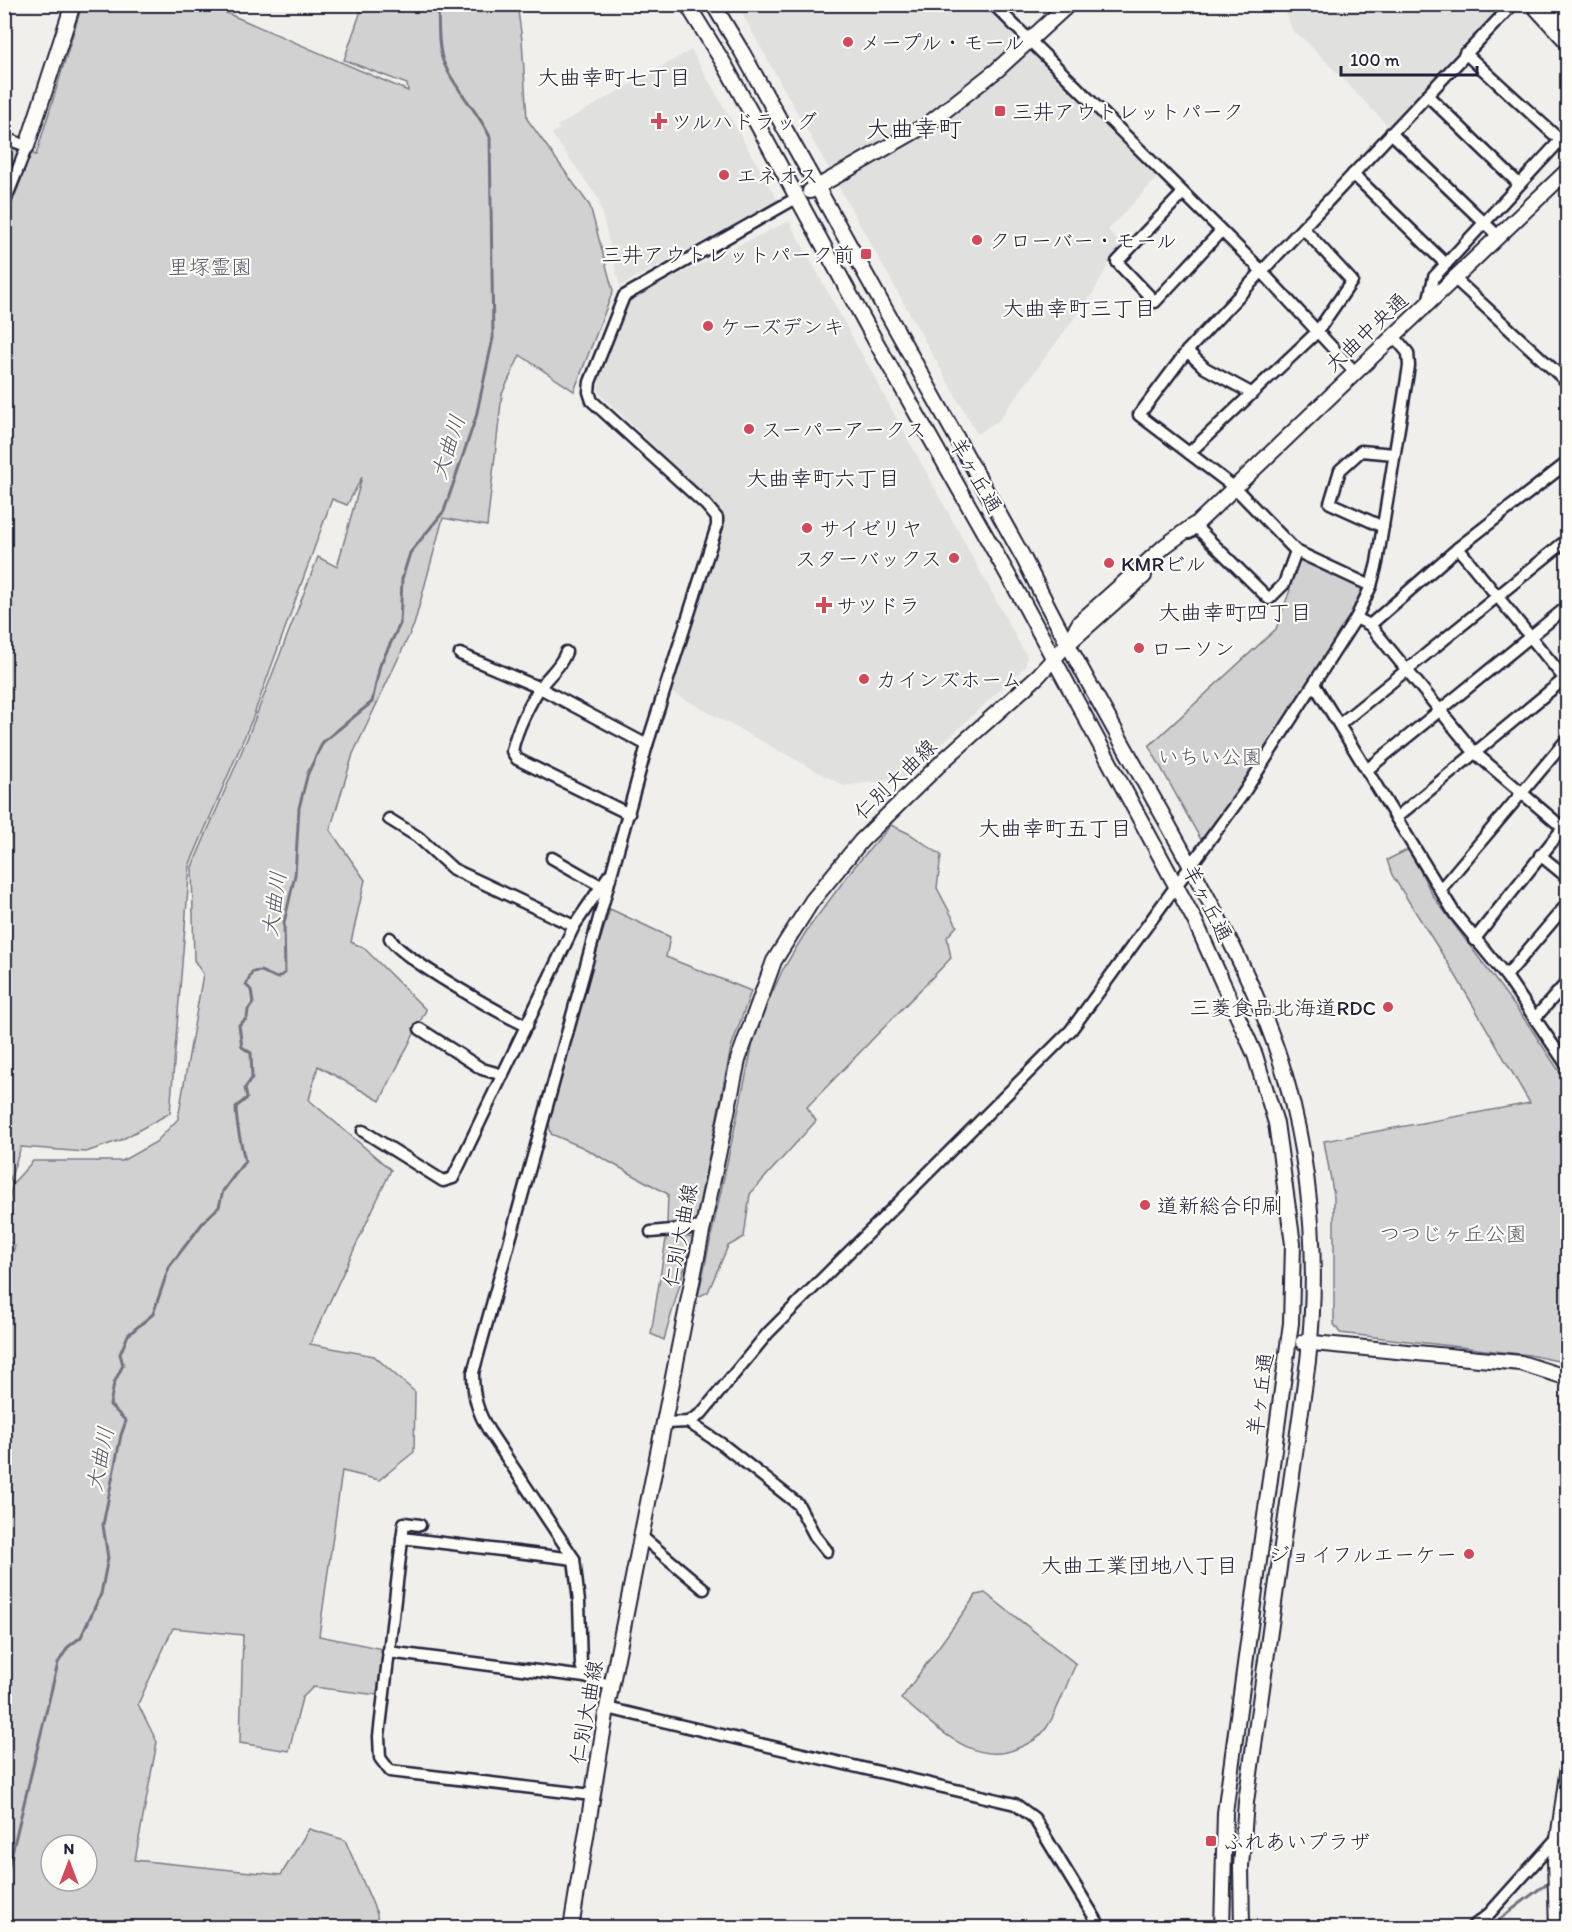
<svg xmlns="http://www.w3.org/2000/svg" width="1572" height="1932" viewBox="0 0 1572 1932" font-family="Itim,'Klee One',sans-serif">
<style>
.built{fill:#e0e0df}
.green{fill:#d2d1d1;stroke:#7a7a86;stroke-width:1.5;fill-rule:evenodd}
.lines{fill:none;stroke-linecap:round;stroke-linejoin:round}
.stream{stroke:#737381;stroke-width:3}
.street-casing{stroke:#22223b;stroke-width:15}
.secondary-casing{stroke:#22223b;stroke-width:18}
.highway-casing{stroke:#22223b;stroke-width:22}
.street{stroke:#fdfcf7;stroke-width:10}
.secondary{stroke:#fdfcf7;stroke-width:14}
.highway{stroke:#fdfcf7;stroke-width:18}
.poi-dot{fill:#d1495b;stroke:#fdfcf7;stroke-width:2}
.labels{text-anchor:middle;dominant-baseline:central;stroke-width:4.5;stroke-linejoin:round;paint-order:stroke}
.poi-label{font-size:21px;fill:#22223b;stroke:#fdfcf7;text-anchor:start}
.park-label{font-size:21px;fill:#575768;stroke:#fdfcf7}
.street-label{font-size:21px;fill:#22223b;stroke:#fdfcf7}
.neighbourhood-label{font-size:22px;fill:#22223b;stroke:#fdfcf7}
.water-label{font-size:22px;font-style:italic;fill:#58586a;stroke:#fdfcf7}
.quarter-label{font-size:24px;fill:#22223b;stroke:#fdfcf7}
</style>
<rect width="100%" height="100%" fill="#f0efec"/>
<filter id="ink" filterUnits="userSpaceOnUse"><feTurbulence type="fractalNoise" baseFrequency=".0167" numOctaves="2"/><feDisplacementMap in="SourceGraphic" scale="12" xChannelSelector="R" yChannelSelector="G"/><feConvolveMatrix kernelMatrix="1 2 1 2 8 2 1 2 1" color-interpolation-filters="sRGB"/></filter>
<g filter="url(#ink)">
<g class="built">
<polygon points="737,5 985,5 1157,178 1108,230 1123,247 1109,263 1093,293 999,420 977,434"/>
<polygon points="1283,5 1506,5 1390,128 1307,42 1293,31"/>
<polygon points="691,50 778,201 620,286 598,198 552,134 559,129 557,126"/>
<polygon points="789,221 1027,657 1025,667 905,778 844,786 671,692 725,525 713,503 599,393 599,379 627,300"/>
</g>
<g class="green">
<path d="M 82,5 L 208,5 L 408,91 L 407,84 L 344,60 L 363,5 L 525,5 L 518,11 L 522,40 L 527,119 L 590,206 L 613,291 L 574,391 L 520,355 L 502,394 L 487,526 L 443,518 L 414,625 L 353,754 L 330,830 L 365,880 L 351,942 L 364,948 L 426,1010 L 380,1101 L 318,1066 L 309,1100 L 391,1170 L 310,1344 L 374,1356 L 415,1392 L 414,1452 L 379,1480 L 342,1471 L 319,1636 L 383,1649 L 377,1695 L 313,1687 L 302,1698 L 289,1751 L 240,1743 L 243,1635 L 173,1628 L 138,1704 L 157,1742 L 135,1860 L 281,1875 L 309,1829 L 345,1840 L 377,1914 L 378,1927 L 4,1927 L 4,1274 L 15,1246 L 5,1239 L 5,1218 L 13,1183 L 33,1161 L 122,1161 L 156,1142 L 178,1119 L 203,974 L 194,960 L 192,867 L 247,739 L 318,557 L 337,567 L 362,477 L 347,505 L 332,499 L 253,717 L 190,864 L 170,1113 L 121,1140 L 86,1152 L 21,1147 L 5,1194 L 5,145 L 36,155 ZM 51,1845 L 87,1845 L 87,1881 L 51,1881 Z"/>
<polygon points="1296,551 1371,586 1205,847 1149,746 1276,629 1290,590 1284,584"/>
<polygon points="891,825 910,834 941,855 937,888 957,926 947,937 951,958 807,1107 816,1121 750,1194 744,1237 728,1246 708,1292 698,1297 756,1029 782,971 807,930 855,866"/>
<polygon points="1409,849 1433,896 1528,1024 1567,1083 1567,1367 1558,1361 1529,1355 1340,1333 1334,1324 1334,1197 1324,1141 1530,1103 1456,976 1392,875 1387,860"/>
<polygon points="610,909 670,937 666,957 751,991 731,1048 696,1220 667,1224 668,1194 582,1147 551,1134 549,1123 570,1036"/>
<polygon points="667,1233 693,1238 664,1340 651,1334"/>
<path d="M 985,1593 L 1076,1664 C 1066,1684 1059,1709 1047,1727 C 1039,1739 1030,1743 1018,1748 C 974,1769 934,1724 901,1699 L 976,1595 Z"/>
</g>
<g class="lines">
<g class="stream">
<polyline points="1559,1874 1568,1867"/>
<path d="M 4,1886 L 58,1663 L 68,1647 L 81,1637 L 101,1594 L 108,1558 L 103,1525 L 121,1435 L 126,1421 L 110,1405 L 114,1383 L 123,1365 L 120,1354 L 128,1335 L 153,1314 L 169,1267 L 205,1220 L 219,1207 L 223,1191 L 245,1161 C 241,1142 236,1127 236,1107 L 247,1098 L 245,1088 L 252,1078 L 251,1053 L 242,1047 L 239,1025 L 247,1018 L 248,1010 L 253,1003 L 251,990 L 246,985 L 252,972 L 261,971 L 277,978 L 285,973 L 284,923 L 295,875 L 299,808 L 308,773 L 323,742 L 372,702 L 380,665 L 400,624 L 402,579 L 410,553 L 444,511 L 476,417 L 493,338 L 490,137 C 477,109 454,89 443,61 C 437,44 439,22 438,4"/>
<polyline points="1488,1928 1551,1880"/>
</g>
<g class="street-casing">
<g id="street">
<polyline points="993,4 1253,262 1354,371"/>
<polyline points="1465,53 1560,140"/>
<polyline points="1427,95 1519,184"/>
<polyline points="1391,133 1498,236"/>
<polyline points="4,138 27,146 4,204"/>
<polyline points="1353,174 1446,264"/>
<polyline points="1183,193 1117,262 1155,302 1221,231"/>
<polyline points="1454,278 1568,383"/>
<polyline points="1428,303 1434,277 1568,132"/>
<polyline points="1187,351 1205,368 1251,393"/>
<polyline points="1189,453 1317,332 1352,281 1303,228"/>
<polyline points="1194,525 1269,599 1284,584 1296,551"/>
<polyline points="1383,527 1330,503 1340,470 1361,451 1394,454"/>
<polyline points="1458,548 1568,683"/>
<polyline points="1371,586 1296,551 1235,488 1139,415 1187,351 1513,4"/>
<polyline points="1356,618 1370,625 1474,752 1563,828"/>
<polyline points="1370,625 1458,548 1568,462"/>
<path d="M 566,652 C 561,666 550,674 541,686 C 529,704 516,731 512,751 L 517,759 L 629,814"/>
<polyline points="460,654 540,688 647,745"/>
<polyline points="1314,684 1455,914 1506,976 1568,1067"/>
<polyline points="1340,724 1568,539"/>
<polyline points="1368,769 1568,606"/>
<polyline points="1397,817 1568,676"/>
<polyline points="389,819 418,837 453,869 574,926"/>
<polyline points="1540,855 1568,878"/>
<polyline points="552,858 601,886"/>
<polyline points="1440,890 1568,738"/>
<path d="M 390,938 C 397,956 505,1016 527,1026"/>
<polyline points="1474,940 1567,823"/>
<polyline points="1506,976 1568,903"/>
<polyline points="1535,1018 1568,981"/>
<polyline points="420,1029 482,1069 503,1075"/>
<polyline points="363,1131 443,1181 453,1178 574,926 609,875"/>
<polyline points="651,1232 703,1227"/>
<polyline points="688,1422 723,1445 798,1504 815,1536 827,1551"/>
<polyline points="664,1423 688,1422 701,1414 768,1333 1071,1030 1243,794 1356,618 1371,586 1377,563 1409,366 1408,353 1393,335"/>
<polyline points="420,1525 404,1523 379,1736 380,1758 390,1771 592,1795"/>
<polyline points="641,1536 704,1589"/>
<polyline points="402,1538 574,1559"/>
<polyline points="388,1652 585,1677"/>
<path d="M 612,1686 L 585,1677 L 581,1665 L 579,1602 L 574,1559 L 489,1431 C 477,1411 473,1396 473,1373 L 647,745 L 717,526 L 717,518 L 706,505 L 592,401 L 589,392 L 590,382 L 624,296 L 798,197"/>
<polyline points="607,1708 1015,1804 1034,1818 1101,1928"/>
<polyline points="1471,1928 1488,1915 1557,1838"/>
</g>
</g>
<g class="secondary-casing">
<g id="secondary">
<polyline points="687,4 726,67 876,342 1021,598 1195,921 1255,1055 1276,1123 1293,1244 1291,1323 1225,1813 1222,1928"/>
<path d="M 713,4 L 742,52 L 1024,559 C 1068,648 1117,734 1166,821 C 1209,899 1262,994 1286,1079 C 1312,1173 1319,1265 1308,1361 L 1246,1802 L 1241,1866 L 1242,1928"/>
<polyline points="928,124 997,70 1069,4"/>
<polyline points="27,146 73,4"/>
<polyline points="810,191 919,129"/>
<polyline points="1189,531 1568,170"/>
<polyline points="1071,641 1144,576"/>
<polyline points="1303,1342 1521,1363 1568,1378"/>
<polyline points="571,1928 607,1708 703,1227 738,1060 774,961 812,901 861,841 945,759 1038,676 1067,644 1080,622 1166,545 1194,525"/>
<polyline points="1557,1928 1555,1861 1568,1767"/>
</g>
</g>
<g class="highway-casing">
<g id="highway">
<polyline points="1535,4 1568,40"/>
<polyline points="1554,4 1568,19"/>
</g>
</g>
<use href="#street" class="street"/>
<use href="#secondary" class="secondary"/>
<use href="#highway" class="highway"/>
</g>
</g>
<g class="poi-dot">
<circle cx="848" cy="42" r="6"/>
<rect x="994" y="105" width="12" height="12" rx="3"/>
<path d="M656 112h6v6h6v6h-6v6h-6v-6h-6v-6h6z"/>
<circle cx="724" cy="175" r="6"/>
<circle cx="977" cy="240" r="6"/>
<rect x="860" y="248" width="12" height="12" rx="3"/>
<circle cx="708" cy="326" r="6"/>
<circle cx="749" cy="429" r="6"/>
<circle cx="807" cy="528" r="6"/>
<circle cx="954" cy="558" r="6"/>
<circle cx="1109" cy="563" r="6"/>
<path d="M821 596h6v6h6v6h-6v6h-6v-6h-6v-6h6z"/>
<circle cx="1139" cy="648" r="6"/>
<circle cx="864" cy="679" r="6"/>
<circle cx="1388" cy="1007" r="6"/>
<circle cx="1145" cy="1205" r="6"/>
<circle cx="1469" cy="1554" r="6"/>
<rect x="1205" y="1835" width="12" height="12" rx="3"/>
</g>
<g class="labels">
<g class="poi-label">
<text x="860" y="42">メープル・モール</text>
<text x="1012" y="111">三井アウトレットパーク</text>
<text x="671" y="121">ツルハドラッグ</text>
<text x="736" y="175">エネオス</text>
<text x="989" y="240">クローバー・モール</text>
<text x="854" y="254" text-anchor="end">三井アウトレットパーク前</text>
<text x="720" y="326">ケーズデンキ</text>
<text x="761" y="429">スーパーアークス</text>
<text x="819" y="528">サイゼリヤ</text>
<text x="942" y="558" text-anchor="end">スターバックス</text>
<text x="1121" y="563">KMRビル</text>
<text x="836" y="605">サツドラ</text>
<text x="1151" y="648">ローソン</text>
<text x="876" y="679">カインズホーム</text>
<text x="1376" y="1007" text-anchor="end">三菱食品北海道RDC</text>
<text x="1157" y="1205">道新総合印刷</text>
<text x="1457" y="1554" text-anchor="end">ジョイフルエーケー</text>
<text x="1223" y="1841">ふれあいプラザ</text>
</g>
<g class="park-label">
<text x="210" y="266">里塚霊園</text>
<text x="1210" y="756">いちい公園</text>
<text x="1453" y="1233">つつじヶ丘公園</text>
</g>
<g class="street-label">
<text transform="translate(1366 332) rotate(-43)">大曲中央通</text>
<text transform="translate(976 475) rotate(60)">羊ヶ丘通</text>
<text transform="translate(895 779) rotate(-44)">仁別大曲線</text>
<text transform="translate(1208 903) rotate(63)">羊ヶ丘通</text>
<text transform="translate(680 1235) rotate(-79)">仁別大曲線</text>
<text transform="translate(1260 1394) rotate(-82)">羊ヶ丘通</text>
<text transform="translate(586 1712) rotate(-80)">仁別大曲線</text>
</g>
<g class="neighbourhood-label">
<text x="614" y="77">大曲幸町七丁目</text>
<text x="1079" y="308">大曲幸町三丁目</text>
<text x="823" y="478">大曲幸町六丁目</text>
<text x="1235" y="612">大曲幸町四丁目</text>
<text x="1055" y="828">大曲幸町五丁目</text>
<text x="1139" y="1565">大曲工業団地八丁目</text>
</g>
<g class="water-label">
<text transform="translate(448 447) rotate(-72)">大曲川</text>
<text transform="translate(274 904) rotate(-82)">大曲川</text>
<text transform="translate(100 1459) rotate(-79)">大曲川</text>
</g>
<g class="quarter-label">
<text x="914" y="128">大曲幸町</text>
</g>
</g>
<rect width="1572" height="1932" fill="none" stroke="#fdfcf7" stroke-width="24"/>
<rect x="12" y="12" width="1548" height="1908" fill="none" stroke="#22223b" stroke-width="2" filter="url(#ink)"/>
<g transform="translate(69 1863)"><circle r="28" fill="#fdfcf7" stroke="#a5a5ac" stroke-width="1.5"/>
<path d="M0-4.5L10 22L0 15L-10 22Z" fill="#d1495b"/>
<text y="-9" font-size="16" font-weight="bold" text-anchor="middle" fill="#22223b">N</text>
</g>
<path d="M1341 66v9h136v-9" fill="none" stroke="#22223b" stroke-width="3"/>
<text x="1350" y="66" font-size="18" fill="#22223b" stroke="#fdfcf7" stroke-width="4.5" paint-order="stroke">100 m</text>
</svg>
